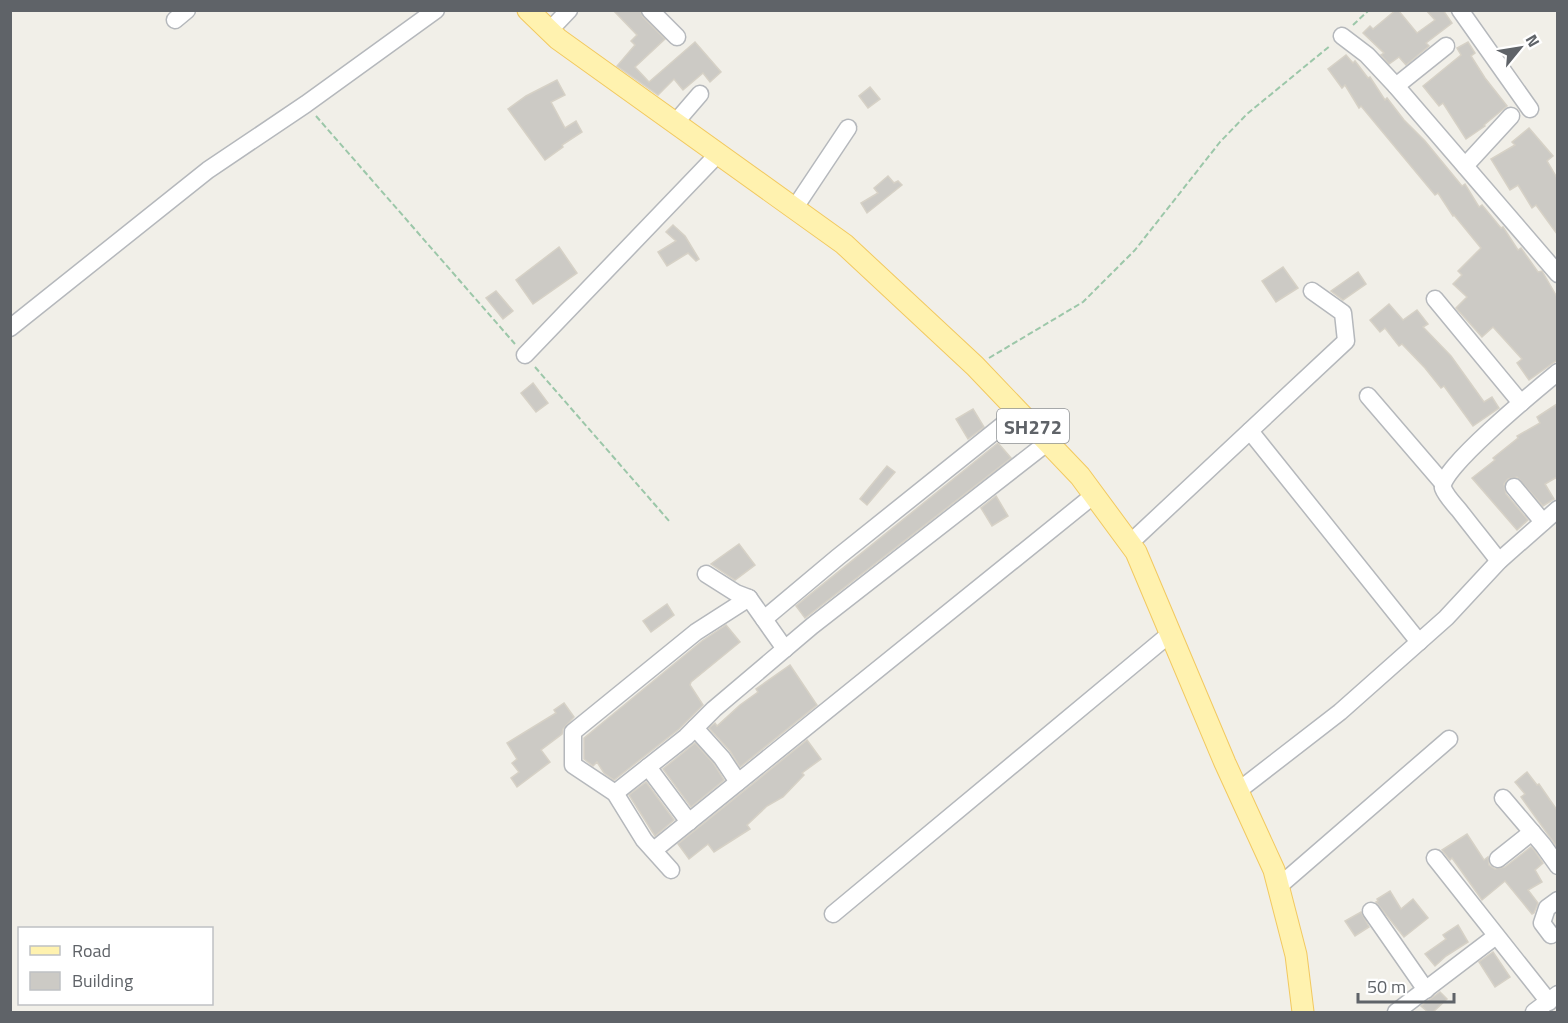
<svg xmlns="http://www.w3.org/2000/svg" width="1568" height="1023" viewBox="0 0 1568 1023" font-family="'Titillium Web',sans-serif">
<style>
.building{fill:#cccac5;stroke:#d6d1c6;stroke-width:1.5}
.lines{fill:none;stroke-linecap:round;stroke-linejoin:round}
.minor-casing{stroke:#b5b8bc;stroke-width:19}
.major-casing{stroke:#f2c960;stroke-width:23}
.path{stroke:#9cc7a9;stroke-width:2;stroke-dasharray:6 3;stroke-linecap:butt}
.minor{stroke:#fff;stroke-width:16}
.major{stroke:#fff2af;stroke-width:21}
.labels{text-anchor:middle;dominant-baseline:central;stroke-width:6;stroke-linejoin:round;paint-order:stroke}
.shield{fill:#fff;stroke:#8f9295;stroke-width:1.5}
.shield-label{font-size:20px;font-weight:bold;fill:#5f6368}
</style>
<rect width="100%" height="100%" fill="#f1efe8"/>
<g class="building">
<polygon points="613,10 640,10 643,17 665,39 635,67 649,82 695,42 721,72 710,82 703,73 683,90 674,79 658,95 617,66 635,45 631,41 637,35"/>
<polygon points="1396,10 1398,10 1417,33 1435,20 1426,10 1443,10 1452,23 1426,43 1429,46 1406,65 1399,57 1389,64 1381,55 1384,53 1363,33 1370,26 1373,29"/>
<polygon points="1468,42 1475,53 1471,56 1485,78 1507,106 1484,125 1485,126 1466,139 1443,103 1439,106 1423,86 1461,55 1457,48"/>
<polygon points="1346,55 1353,63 1355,61 1368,78 1370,77 1385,100 1387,98 1404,120 1425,141 1462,186 1465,184 1479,207 1482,205 1501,228 1503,227 1518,250 1521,248 1538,272 1542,271 1557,297 1557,360 1529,380 1517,363 1522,359 1493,327 1482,337 1456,308 1467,297 1453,284 1462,275 1458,271 1481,248 1454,215 1453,216 1438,193 1435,195 1361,106 1359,108 1345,85 1342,88 1328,69"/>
<polygon points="557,80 565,95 551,102 565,128 576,121 582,132 562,145 563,147 545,160 508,109 526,96"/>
<polygon points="870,87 880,99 868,108 859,96"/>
<polygon points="1529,128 1553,156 1547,161 1557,178 1557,234 1536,205 1532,208 1518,185 1510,190 1491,159 1515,145 1512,142"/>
<polygon points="888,176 894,183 898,181 902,185 867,213 861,203 878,193 874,188"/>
<polygon points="673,225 685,236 699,259 696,261 688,253 667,266 658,252 676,241 666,232"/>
<polygon points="559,247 577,273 533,304 516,280"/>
<polygon points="1283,267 1298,288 1276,302 1262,281"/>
<polygon points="1358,272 1366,284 1343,300 1331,291"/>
<polygon points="496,291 513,311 503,319 486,298"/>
<polygon points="1389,304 1403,320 1417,310 1428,324 1423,327 1451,356 1484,402 1492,397 1499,408 1473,426 1444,386 1441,388 1425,368 1402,344 1399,346 1385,328 1380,332 1370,320"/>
<polygon points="533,383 548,403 536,412 521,393"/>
<polygon points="1557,404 1557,477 1545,484 1554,499 1543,506 1517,477 1508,479 1504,484 1506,494 1528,520 1517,530 1472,478 1495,460 1493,458 1518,438 1517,436 1540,423 1537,417"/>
<polygon points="973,409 984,427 968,439 956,419"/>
<polygon points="998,443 1011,458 805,618 796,606"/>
<polygon points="887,466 895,472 867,505 860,499"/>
<polygon points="996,496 1008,516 992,526 981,508"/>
<polygon points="739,544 755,565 735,580 711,564"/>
<polygon points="667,604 674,615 651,632 643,621"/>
<polygon points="726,625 740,642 691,682 690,685 703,705 679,729 614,780 604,773 597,762 593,766 584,759 584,738 702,641"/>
<polygon points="790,665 817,705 740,767 730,751 709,728 715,723 717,726 740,705 758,692 756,689"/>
<polygon points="564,703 574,717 563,729 562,734 541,750 550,762 517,787 511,778 519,772 512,763 517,759 507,743 556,713 554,710"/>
<polygon points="807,740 821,759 802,773 804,775 783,797 767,806 747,825 750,829 714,852 708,844 689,859 678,844"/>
<polygon points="695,743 714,764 724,780 691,807 663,769"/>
<polygon points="1527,772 1537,785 1539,784 1557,810 1557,847 1521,797 1525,794 1515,782"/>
<polygon points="646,782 674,820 655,836 629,795"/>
<polygon points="1467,834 1484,860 1488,857 1489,865 1495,869 1505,867 1531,847 1535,851 1543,863 1535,870 1542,882 1528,890 1538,903 1534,913 1532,914 1505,881 1482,900 1452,858 1450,860 1442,850"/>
<polygon points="1390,891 1401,909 1413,899 1428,918 1404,937 1376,902 1378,901 1377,899"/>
<polygon points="1361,912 1369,927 1355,936 1345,921"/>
<polygon points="1458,925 1468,942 1446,956 1435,966 1425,954 1446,939 1443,935"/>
<polygon points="1493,952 1510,977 1495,987 1479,962"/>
<polygon points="1440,992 1447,999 1433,1012 1428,1012 1421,1006"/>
</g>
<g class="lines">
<g class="minor-casing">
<g id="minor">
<polyline points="650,10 677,37"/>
<polyline points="1460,10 1530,109"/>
<polyline points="175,20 187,10"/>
<polyline points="549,31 569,10"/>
<polyline points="1342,36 1367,55 1396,86 1558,274"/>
<polyline points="1396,86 1446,46"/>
<polyline points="675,123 700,94"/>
<polyline points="1465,166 1511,116"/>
<polyline points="794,209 848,128"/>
<polyline points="1435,299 1521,403"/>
<polyline points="10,328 208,170 306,104 436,10"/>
<polyline points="525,355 718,154"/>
<polyline points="1368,396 1442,482"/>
<polyline points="1250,431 1419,642"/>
<polyline points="1514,487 1543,522"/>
<polyline points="1130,543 1346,341 1343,313 1312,291"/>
<path d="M 1499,561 C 1486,544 1472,527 1459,510 C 1454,504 1446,496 1443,488 C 1437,471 1541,386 1558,372"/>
<polyline points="706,574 736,593 749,598 785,649"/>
<polyline points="764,619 838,557 1019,412"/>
<polyline points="695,728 722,758 738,782"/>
<polyline points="648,767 689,822"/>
<polyline points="1238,791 1340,712 1446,618 1499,561 1558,509"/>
<polyline points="615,793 686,737 714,709 812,626 1048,442"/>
<polyline points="1503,798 1543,845 1558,866"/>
<polyline points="654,850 1094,495"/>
<polyline points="1435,858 1549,1002"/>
<polyline points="1498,859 1532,832"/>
<polyline points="671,870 644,840 615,793 573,765 573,732 696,632 749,598"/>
<polyline points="1278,887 1449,739"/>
<polyline points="1371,911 1426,990"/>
<polyline points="833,914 1171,633"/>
<polyline points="1551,935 1542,923 1547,908 1558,900"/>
<polyline points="1396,1012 1496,936"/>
<polyline points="1534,1012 1558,994"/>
</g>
</g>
<g class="major-casing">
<polyline id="major" points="528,10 558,39 844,244 975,366 1080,476 1136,552 1225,763 1274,870 1296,955 1303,1012"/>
</g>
<g class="path">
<polyline points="1353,25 1369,10"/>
<polyline points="316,116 515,344"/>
<polyline points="989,358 1083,302 1135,250 1220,142 1247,114 1331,45"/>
<polyline points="535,367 670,522"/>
</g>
<use href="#minor" class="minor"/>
<use href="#major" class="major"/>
</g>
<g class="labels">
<rect class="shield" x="997" y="409" width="72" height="34" rx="4.5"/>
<g class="shield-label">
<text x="1033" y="426">SH272</text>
</g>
</g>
<rect width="1568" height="1023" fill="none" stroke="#5f6368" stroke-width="24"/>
<rect x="18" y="927" width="195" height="78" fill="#ffffff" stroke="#bfc1c3" stroke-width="1.5"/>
<rect x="30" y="946" width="30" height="9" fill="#fff2af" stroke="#bfc1c3" stroke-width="1.5"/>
<text x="72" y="957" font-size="18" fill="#5f6368">Road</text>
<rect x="30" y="972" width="30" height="18" fill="#cccac5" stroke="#bfc1c3" stroke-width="1.5"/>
<text x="72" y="987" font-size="18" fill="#5f6368">Building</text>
<g transform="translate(1520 48) rotate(60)" stroke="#ffffff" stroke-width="4.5" paint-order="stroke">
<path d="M0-4.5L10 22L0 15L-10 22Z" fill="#5f6368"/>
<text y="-9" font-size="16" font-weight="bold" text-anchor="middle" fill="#5f6368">N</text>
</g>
<path d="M1358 993v9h96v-9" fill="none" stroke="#5f6368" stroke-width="3"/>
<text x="1367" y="993" font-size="18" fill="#5f6368" stroke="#ffffff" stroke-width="4.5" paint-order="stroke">50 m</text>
</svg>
